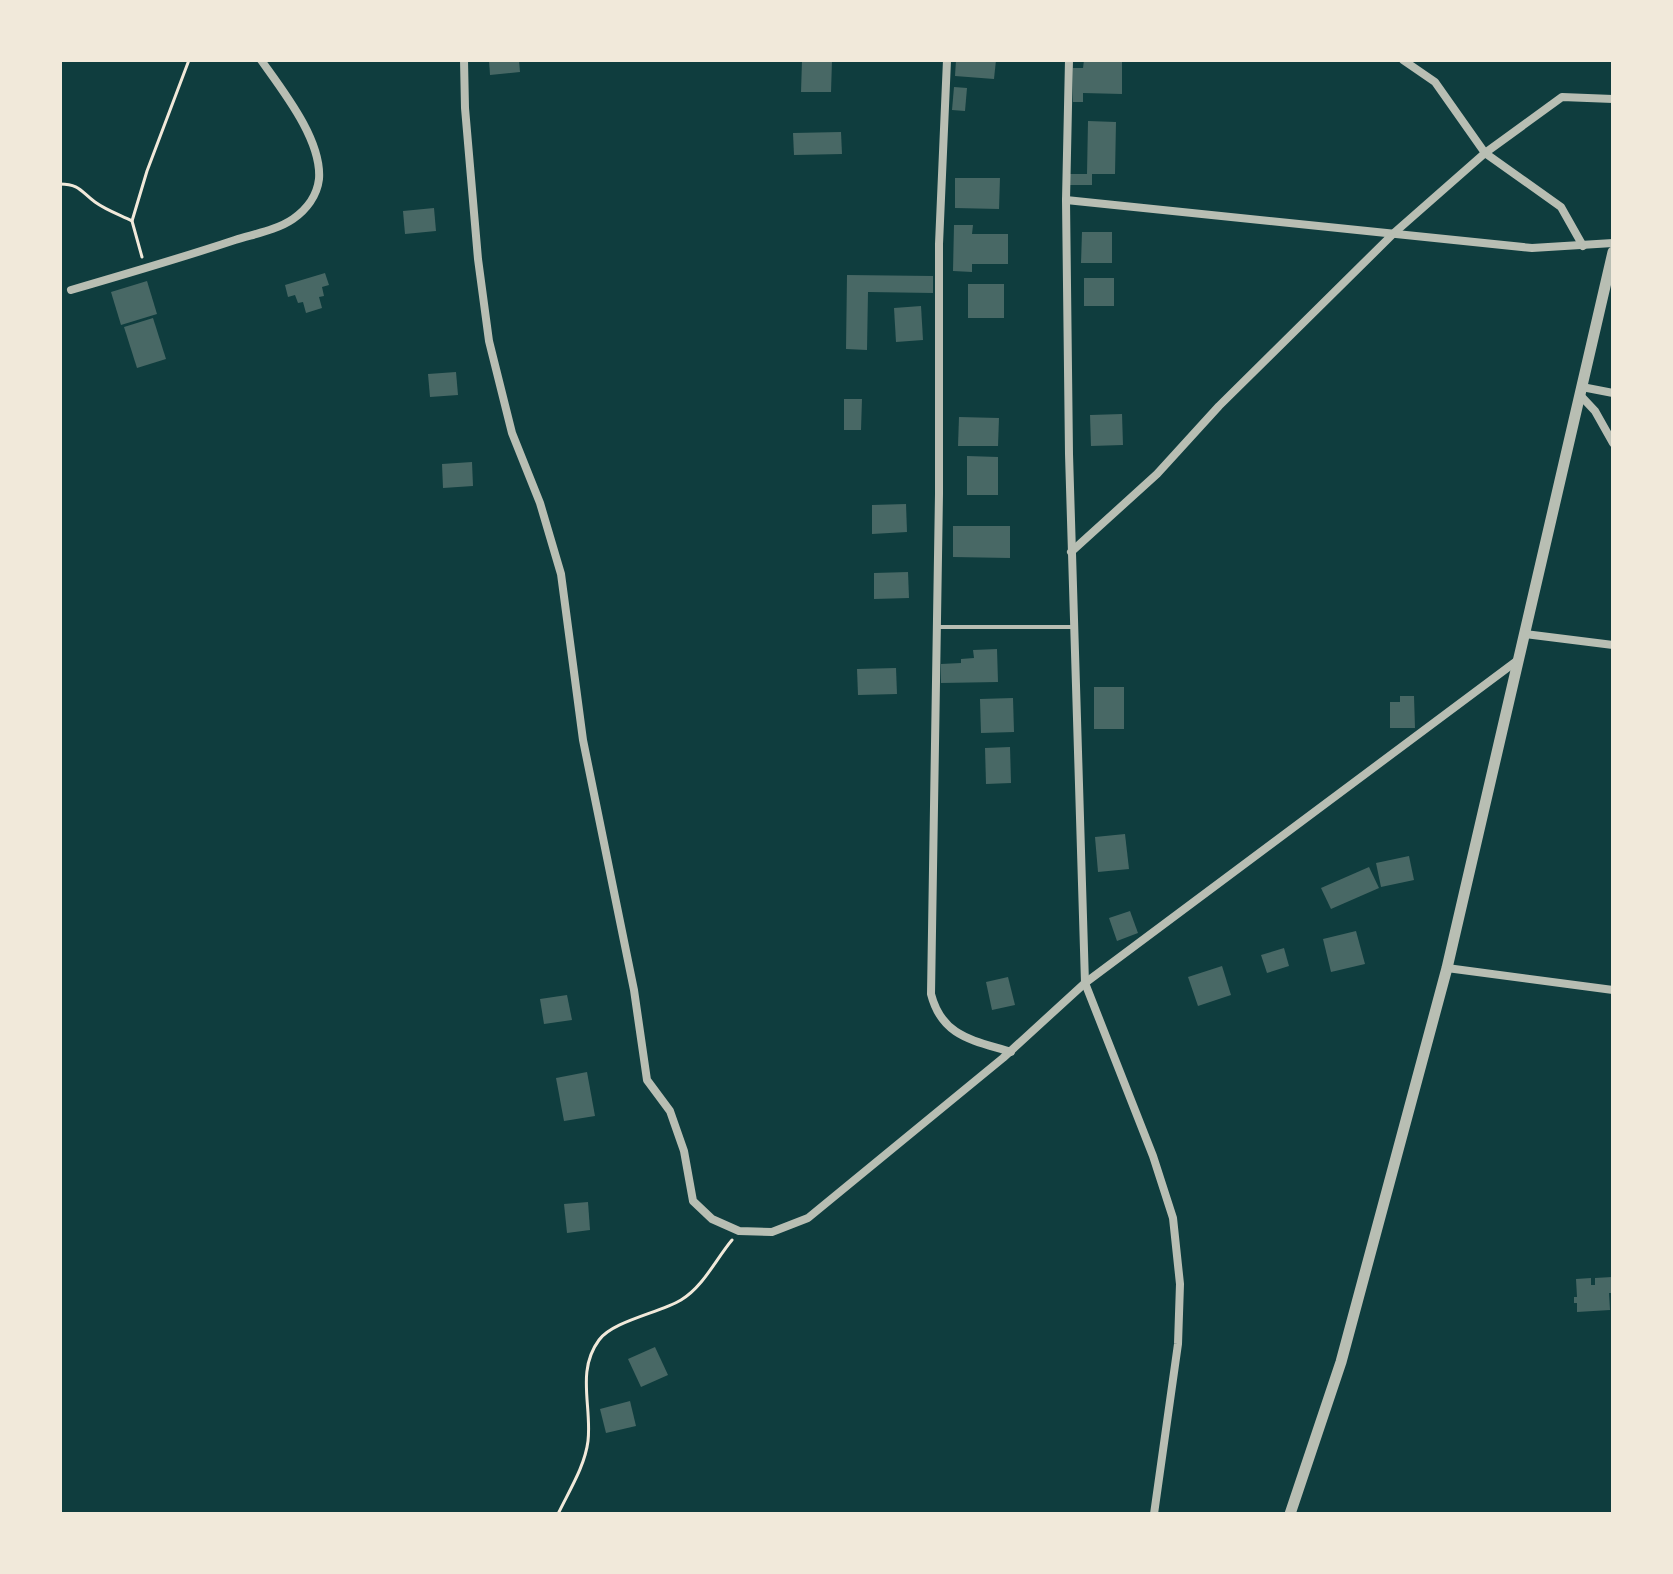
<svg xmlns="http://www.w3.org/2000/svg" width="1673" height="1574" viewBox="0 0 1673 1574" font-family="'Sofia Sans Condensed',sans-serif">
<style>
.building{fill:#486865}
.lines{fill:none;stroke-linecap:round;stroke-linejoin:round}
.path{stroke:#f1e9da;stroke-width:3}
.service{stroke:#b8beb3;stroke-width:4}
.minor{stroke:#b8beb3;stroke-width:8}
.tertiary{stroke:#b8beb3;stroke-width:11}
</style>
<rect width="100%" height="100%" fill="#0f3d3e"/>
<g class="building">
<polygon points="489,60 519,60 520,72 490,75"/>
<polygon points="802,60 832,60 831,92 801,92"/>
<polygon points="956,60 996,60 994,79 955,76"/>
<polygon points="1084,60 1122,60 1122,94 1083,93 1083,102 1073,102 1073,68 1083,68"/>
<polygon points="954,87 967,88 965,111 952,110"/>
<polygon points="1088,121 1116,122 1115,174 1092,174 1092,185 1070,185 1070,174 1087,174"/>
<polygon points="841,132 842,154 794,155 793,133"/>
<polygon points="955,178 1000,178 999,209 955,208"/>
<polygon points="434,208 436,231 405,234 403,211"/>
<polygon points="954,225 973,225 972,234 1008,234 1008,264 972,264 972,272 953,271"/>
<polygon points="1082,232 1112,232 1112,263 1081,263"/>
<polygon points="325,273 329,285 322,287 324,296 319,297 322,308 306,313 303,302 298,303 295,295 288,297 285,285"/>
<polygon points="847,275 933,276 933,293 868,292 867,350 846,349"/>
<rect x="1084" y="278" width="30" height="28"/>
<polygon points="147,281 157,314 121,325 111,292"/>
<rect x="968" y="284" width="36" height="34"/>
<polygon points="921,306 923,340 896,342 894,308"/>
<polygon points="153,318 166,359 137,368 124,327"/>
<polygon points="456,372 458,395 430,397 428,374"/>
<polygon points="844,399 862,399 861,430 844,430"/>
<polygon points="1122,414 1123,445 1091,446 1090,415"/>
<polygon points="959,417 999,418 998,446 958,446"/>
<polygon points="967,456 998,457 998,495 967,495"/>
<polygon points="472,462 473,486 443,488 442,464"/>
<polygon points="906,504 907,532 872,534 872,505"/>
<polygon points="953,526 1010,526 1010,558 953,557"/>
<polygon points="908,572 909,598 874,599 874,573"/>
<polygon points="997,649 998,682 941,683 941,664 961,663 961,659 974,658 973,650"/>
<polygon points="896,668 897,694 858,695 857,669"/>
<rect x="1094" y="687" width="30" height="42"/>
<polygon points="1400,696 1414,696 1415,728 1390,728 1390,702 1400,702"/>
<polygon points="1013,698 1014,732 981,733 980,699"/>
<polygon points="1010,747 1011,783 986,784 985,748"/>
<polygon points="1125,834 1129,869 1098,872 1095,837"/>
<polygon points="1409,856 1414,880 1381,887 1376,863"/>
<polygon points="1369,867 1379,888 1331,909 1321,888"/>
<polygon points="1130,911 1138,933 1117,941 1109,918"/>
<polygon points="1356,931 1365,964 1331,972 1323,939"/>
<polygon points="1284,948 1289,966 1267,973 1261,955"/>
<polygon points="1222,966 1231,995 1198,1006 1188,977"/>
<polygon points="1008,977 1015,1005 992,1010 986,982"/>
<polygon points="567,995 572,1020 544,1024 540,999"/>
<polygon points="587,1072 595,1116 564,1121 556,1078"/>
<polygon points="588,1202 590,1230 567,1233 564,1204"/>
<polygon points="1612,1277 1613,1293 1609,1293 1610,1310 1577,1312 1577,1303 1574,1303 1574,1297 1577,1297 1576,1279 1591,1278 1591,1285 1595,1285 1595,1278"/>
<polygon points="655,1347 668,1375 641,1387 628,1359"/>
<polygon points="630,1401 636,1426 606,1433 600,1409"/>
</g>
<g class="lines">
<g class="path">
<path d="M 60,184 C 80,184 81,192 95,202 C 106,210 120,215 132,221"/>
<polyline points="142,257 132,221 147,171 189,60"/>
<path d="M 558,1514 C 569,1491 585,1466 588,1441 C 592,1406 576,1371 599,1340 C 613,1321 659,1313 681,1300 C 703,1287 716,1259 732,1240"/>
</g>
<polyline class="service" points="939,627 1073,627"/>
<g class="minor">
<polyline points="464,60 465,108 478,259 489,341 512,433 540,503 561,574 583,740 634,990 647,1080 670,1111 684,1151 693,1201 712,1219 739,1231 772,1232 808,1218 1003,1058 1085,983 1518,660"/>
<path d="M 947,60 L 939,244 L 939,494 L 931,994 C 942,1037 973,1040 1011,1052"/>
<polyline points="1069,60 1066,200 1069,454 1085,983 1153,1156 1173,1218 1180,1284 1178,1344 1154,1514"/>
<polyline points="1403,60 1435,82 1485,153 1561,207 1583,246"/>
<polyline points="1066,200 1532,248 1613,243"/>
<path d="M 71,290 C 126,274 181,258 235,240 C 254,234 277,230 293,219 C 306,210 317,196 319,179 C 322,140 283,91 261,60"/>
<polyline points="1582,387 1613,393"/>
<polyline points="1580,395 1595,411 1613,443"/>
<polyline points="1071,552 1157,474 1219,406 1394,233 1485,153 1562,97 1613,99"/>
<polyline points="1525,634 1613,645"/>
<polyline points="1447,968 1613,990"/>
</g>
<polyline class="tertiary" points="1290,1514 1341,1362 1447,968 1613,252"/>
</g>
<rect width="1673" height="1574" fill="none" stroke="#f1e9da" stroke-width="124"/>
</svg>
